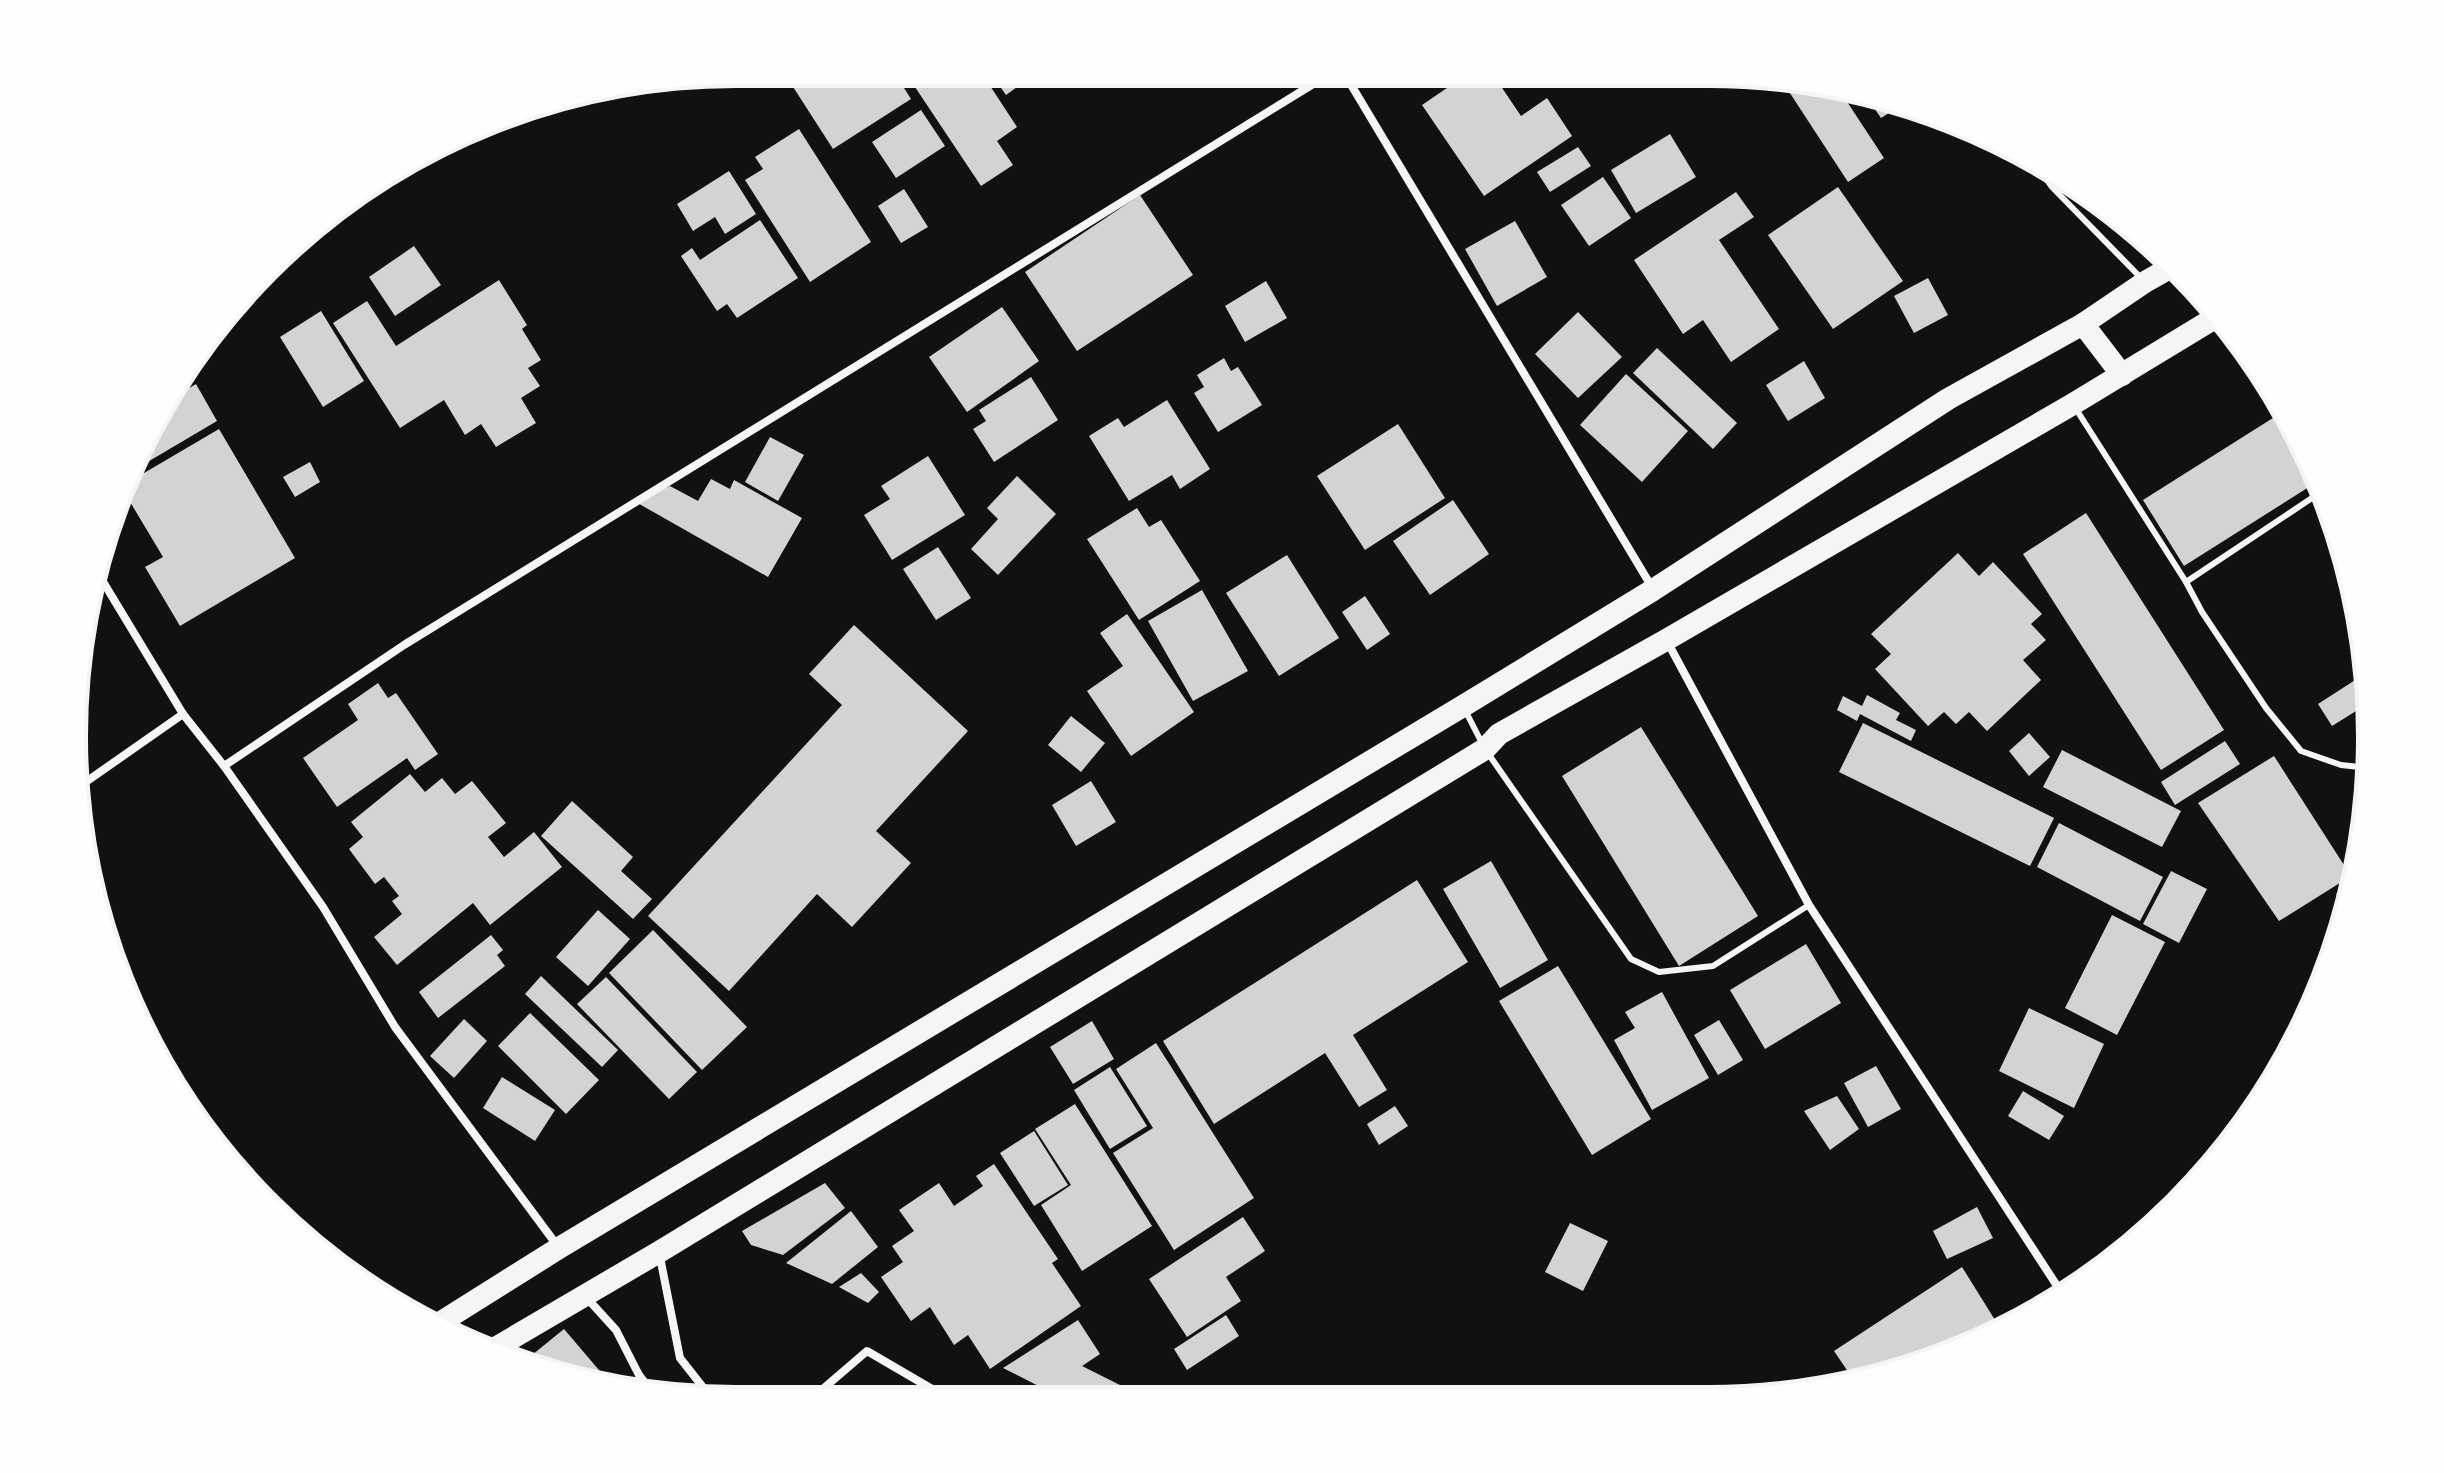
<svg xmlns="http://www.w3.org/2000/svg" width="2444" height="1473" viewBox="0 0 2444 1473" font-family="'Asap Condensed',sans-serif">
<style>
.building{fill:#d3d3d3}
.lines{fill:none;stroke-linecap:round;stroke-linejoin:round}
.service{stroke:#f5f5f5;stroke-width:6}
.minor{stroke:#f5f5f5;stroke-width:8}
.trunk{stroke:#f5f5f5;stroke-width:22}
.rim{fill:none;stroke:#f5f5f5;stroke-width:4}
</style>
<rect width="100%" height="100%" fill="#111"/>
<g class="building">
<polygon points="799,72 894,72 911,99 833,149 788,79"/>
<polygon points="905,72 981,72 1017,127 997,141 1013,165 981,186"/>
<polygon points="990,72 1024,72 1028,79 1006,95"/>
<polygon points="1469,73 1492,73 1521,116 1547,98 1572,136 1484,196 1422,105"/>
<polygon points="1789,81 1840,91 1884,158 1848,182 1784,84"/>
<polygon points="1866,96 1882,99 1903,104 1881,118"/>
<polygon points="921,110 945,146 896,178 872,142"/>
<polygon points="799,129 871,242 810,282 745,180 763,169 755,157"/>
<polygon points="1670,134 1696,177 1636,213 1611,170"/>
<polygon points="1578,147 1591,166 1550,192 1537,172"/>
<polygon points="729,171 756,214 725,234 715,217 693,231 677,204"/>
<polygon points="1603,177 1631,218 1589,246 1561,205"/>
<polygon points="1838,187 1903,281 1833,329 1768,235"/>
<polygon points="904,189 928,227 901,243 878,206"/>
<polygon points="1736,192 1754,217 1719,240 1779,329 1731,362 1703,320 1683,334 1634,260"/>
<polygon points="1140,195 1193,275 1077,351 1025,272"/>
<polygon points="760,220 798,278 737,318 727,304 717,311 681,256 692,248 700,260"/>
<polygon points="1515,221 1547,277 1497,306 1465,249"/>
<polygon points="414,246 441,285 395,316 369,277"/>
<polygon points="1928,278 1948,315 1914,333 1894,296"/>
<polygon points="499,280 527,325 522,329 541,360 528,368 540,386 521,398 536,423 496,447 481,424 465,435 444,400 400,428 333,323 367,301 396,346"/>
<polygon points="1266,281 1287,318 1245,342 1225,306"/>
<polygon points="1002,307 1039,361 967,412 929,357"/>
<polygon points="321,311 364,381 323,407 280,337"/>
<polygon points="1578,312 1622,357 1578,398 1535,354"/>
<polygon points="1657,348 1737,423 1713,449 1633,373"/>
<polygon points="1224,358 1231,371 1238,367 1262,405 1218,432 1194,393 1204,387 1197,375"/>
<polygon points="1804,361 1825,398 1788,421 1766,385"/>
<polygon points="1626,374 1688,431 1642,482 1580,425"/>
<polygon points="1031,377 1058,420 994,462 973,429 986,421 979,410"/>
<polygon points="196,384 217,421 134,470 167,401"/>
<polygon points="1167,400 1210,469 1180,489 1172,475 1129,501 1089,436 1118,418 1124,427"/>
<polygon points="2284,411 2320,480 2184,566 2143,500"/>
<polygon points="1398,424 1445,498 1365,550 1317,476"/>
<polygon points="219,429 295,558 180,626 145,567 163,557 123,490 127,483"/>
<polygon points="770,437 804,455 778,501 745,482"/>
<polygon points="928,456 965,515 892,560 864,515 890,499 881,486"/>
<polygon points="310,462 320,482 295,497 283,477"/>
<polygon points="1017,476 1056,514 998,575 971,549 998,519 987,508"/>
<polygon points="711,479 730,489 734,480 802,518 768,577 634,501 670,486 698,501"/>
<polygon points="1453,500 1489,554 1430,595 1393,541"/>
<polygon points="1137,508 1149,527 1161,520 1200,581 1139,620 1087,539"/>
<polygon points="2086,513 2224,730 2161,770 2023,554"/>
<polygon points="938,547 971,598 936,620 903,569"/>
<polygon points="1958,553 1979,576 1993,562 2042,614 2031,624 2046,640 2023,660 2041,680 1987,731 1969,712 1956,724 1944,712 1928,726 1875,669 1891,654 1871,634"/>
<polygon points="1287,555 1339,638 1279,676 1226,593"/>
<polygon points="1202,590 1248,671 1193,701 1148,621"/>
<polygon points="1365,596 1390,634 1367,650 1342,612"/>
<polygon points="1127,614 1194,712 1131,756 1087,691 1123,666 1100,633"/>
<polygon points="854,625 968,731 876,831 911,863 852,927 817,894 729,991 648,916 842,705 809,674"/>
<polygon points="2363,675 2366,681 2369,703 2332,726 2318,704"/>
<polygon points="378,683 388,698 396,693 438,754 415,770 407,758 337,807 303,758 358,720 348,704"/>
<polygon points="1867,695 1900,713 1896,720 1916,730 1911,741 1860,714 1857,721 1837,710 1843,696 1862,706"/>
<polygon points="1071,716 1105,743 1081,772 1048,745"/>
<polygon points="1863,723 2054,818 2030,866 1839,772"/>
<polygon points="1641,727 1758,916 1679,966 1562,776"/>
<polygon points="2029,733 2050,757 2029,776 2009,751"/>
<polygon points="2225,741 2240,764 2175,805 2161,782"/>
<polygon points="2062,750 2181,811 2162,847 2043,787"/>
<polygon points="2274,756 2351,876 2279,921 2198,803"/>
<polygon points="410,774 425,792 442,778 455,794 472,781 506,823 488,837 504,857 534,832 562,867 490,925 473,903 397,965 374,937 402,914 392,901 399,896 384,877 375,884 349,849 363,837 351,822"/>
<polygon points="1091,781 1116,822 1076,846 1052,805"/>
<polygon points="572,801 633,857 621,871 652,899 633,919 541,836"/>
<polygon points="2059,823 2163,877 2140,921 2037,867"/>
<polygon points="1491,861 1548,960 1500,988 1443,889"/>
<polygon points="2171,871 2207,889 2179,943 2143,924"/>
<polygon points="1417,880 1468,962 1353,1035 1387,1090 1359,1107 1325,1053 1214,1124 1163,1041"/>
<polygon points="2355,882 2346,910 2336,894"/>
<polygon points="598,910 630,939 588,986 556,957"/>
<polygon points="2112,915 2165,942 2117,1035 2065,1008"/>
<polygon points="653,930 747,1027 702,1070 609,973"/>
<polygon points="105,934 118,941 110,956 107,951"/>
<polygon points="491,935 503,950 497,955 505,966 438,1018 419,992"/>
<polygon points="1806,944 1841,1003 1765,1049 1730,990"/>
<polygon points="1558,966 1651,1119 1592,1155 1499,1001"/>
<polygon points="541,976 618,1050 602,1067 525,994"/>
<polygon points="606,977 697,1072 669,1099 577,1004"/>
<polygon points="1662,992 1709,1078 1652,1110 1614,1040 1635,1028 1625,1012"/>
<polygon points="2029,1008 2104,1044 2074,1108 1999,1071"/>
<polygon points="530,1013 599,1080 566,1114 498,1046"/>
<polygon points="464,1019 487,1041 454,1078 430,1056"/>
<polygon points="1719,1020 1743,1060 1718,1075 1694,1035"/>
<polygon points="1092,1021 1114,1059 1073,1084 1050,1047"/>
<polygon points="1156,1043 1254,1198 1174,1250 1113,1153 1153,1128 1116,1069"/>
<polygon points="1876,1066 1901,1109 1868,1127 1844,1083"/>
<polygon points="1110,1067 1147,1126 1110,1149 1074,1090"/>
<polygon points="502,1077 555,1110 535,1141 483,1108"/>
<polygon points="2023,1091 2064,1116 2049,1140 2008,1116"/>
<polygon points="1837,1096 1859,1129 1830,1150 1804,1111"/>
<polygon points="1075,1104 1152,1226 1082,1271 1041,1205 1071,1185 1035,1129"/>
<polygon points="1395,1106 1408,1126 1379,1145 1367,1124"/>
<polygon points="1034,1131 1068,1185 1034,1206 1000,1153"/>
<polygon points="994,1164 1058,1259 1052,1263 1081,1306 990,1369 968,1335 954,1345 930,1307 911,1321 881,1277 903,1262 892,1246 914,1231 899,1210 939,1183 954,1206 983,1186 976,1176"/>
<polygon points="825,1183 845,1208 783,1255 751,1245 742,1231"/>
<polygon points="1977,1207 1993,1238 1947,1259 1933,1231"/>
<polygon points="851,1211 878,1247 832,1284 786,1263"/>
<polygon points="1243,1217 1265,1251 1226,1277 1241,1301 1187,1337 1149,1279"/>
<polygon points="1570,1223 1608,1241 1583,1291 1545,1272"/>
<polygon points="1962,1267 2000,1328 1880,1378 1855,1382 1834,1351"/>
<polygon points="861,1273 879,1292 868,1303 839,1287"/>
<polygon points="1226,1315 1239,1336 1187,1370 1174,1349"/>
<polygon points="1078,1320 1100,1354 1082,1366 1150,1400 1066,1400 1003,1368"/>
<polygon points="564,1329 604,1376 599,1381 544,1370 532,1355"/>
</g>
<g class="lines">
<g class="service">
<polyline points="2035,163 2052,187 2142,279"/>
<polyline points="2076,409 2186,582"/>
<polyline points="2324,490 2186,582 2202,612 2266,708 2301,751 2341,765 2369,768"/>
<polyline points="1465,710 1485,749 1631,959 1659,972 1713,966 1809,905"/>
</g>
<g class="minor">
<polyline points="1344,73 1653,589"/>
<polyline points="99,575 183,714 224,766 323,907 395,1027 559,1248"/>
<polyline points="1668,643 1809,905 2063,1295"/>
<polyline points="224,766 404,645 1331,73"/>
<polyline points="80,786 183,714"/>
<polyline points="659,1252 680,1358 713,1400"/>
<polyline points="585,1296 616,1330 639,1375 651,1391"/>
<polyline points="810,1400 867,1351 951,1400"/>
</g>
<g class="trunk">
<polyline points="2083,324 2122,375"/>
<polyline points="438,1324 559,1248 1463,706 1653,590 1948,399 2083,324 2145,282 2175,265"/>
<polyline points="492,1350 659,1252 1485,749 1499,734 1666,640 2073,404 2218,316"/>
</g>
</g>
<path d="M0 0H2444V1473H0ZM736 86H1708A650 650 0 0 1 2358 736V737A650 650 0 0 1 1708 1387H736A650 650 0 0 1 86 737V736A650 650 0 0 1 736 86Z" fill="#fefefe" fill-rule="evenodd"/>
<path class="rim" d="M736 86H1708A650 650 0 0 1 2358 736V737A650 650 0 0 1 1708 1387H736A650 650 0 0 1 86 737V736A650 650 0 0 1 736 86Z"/>
</svg>
